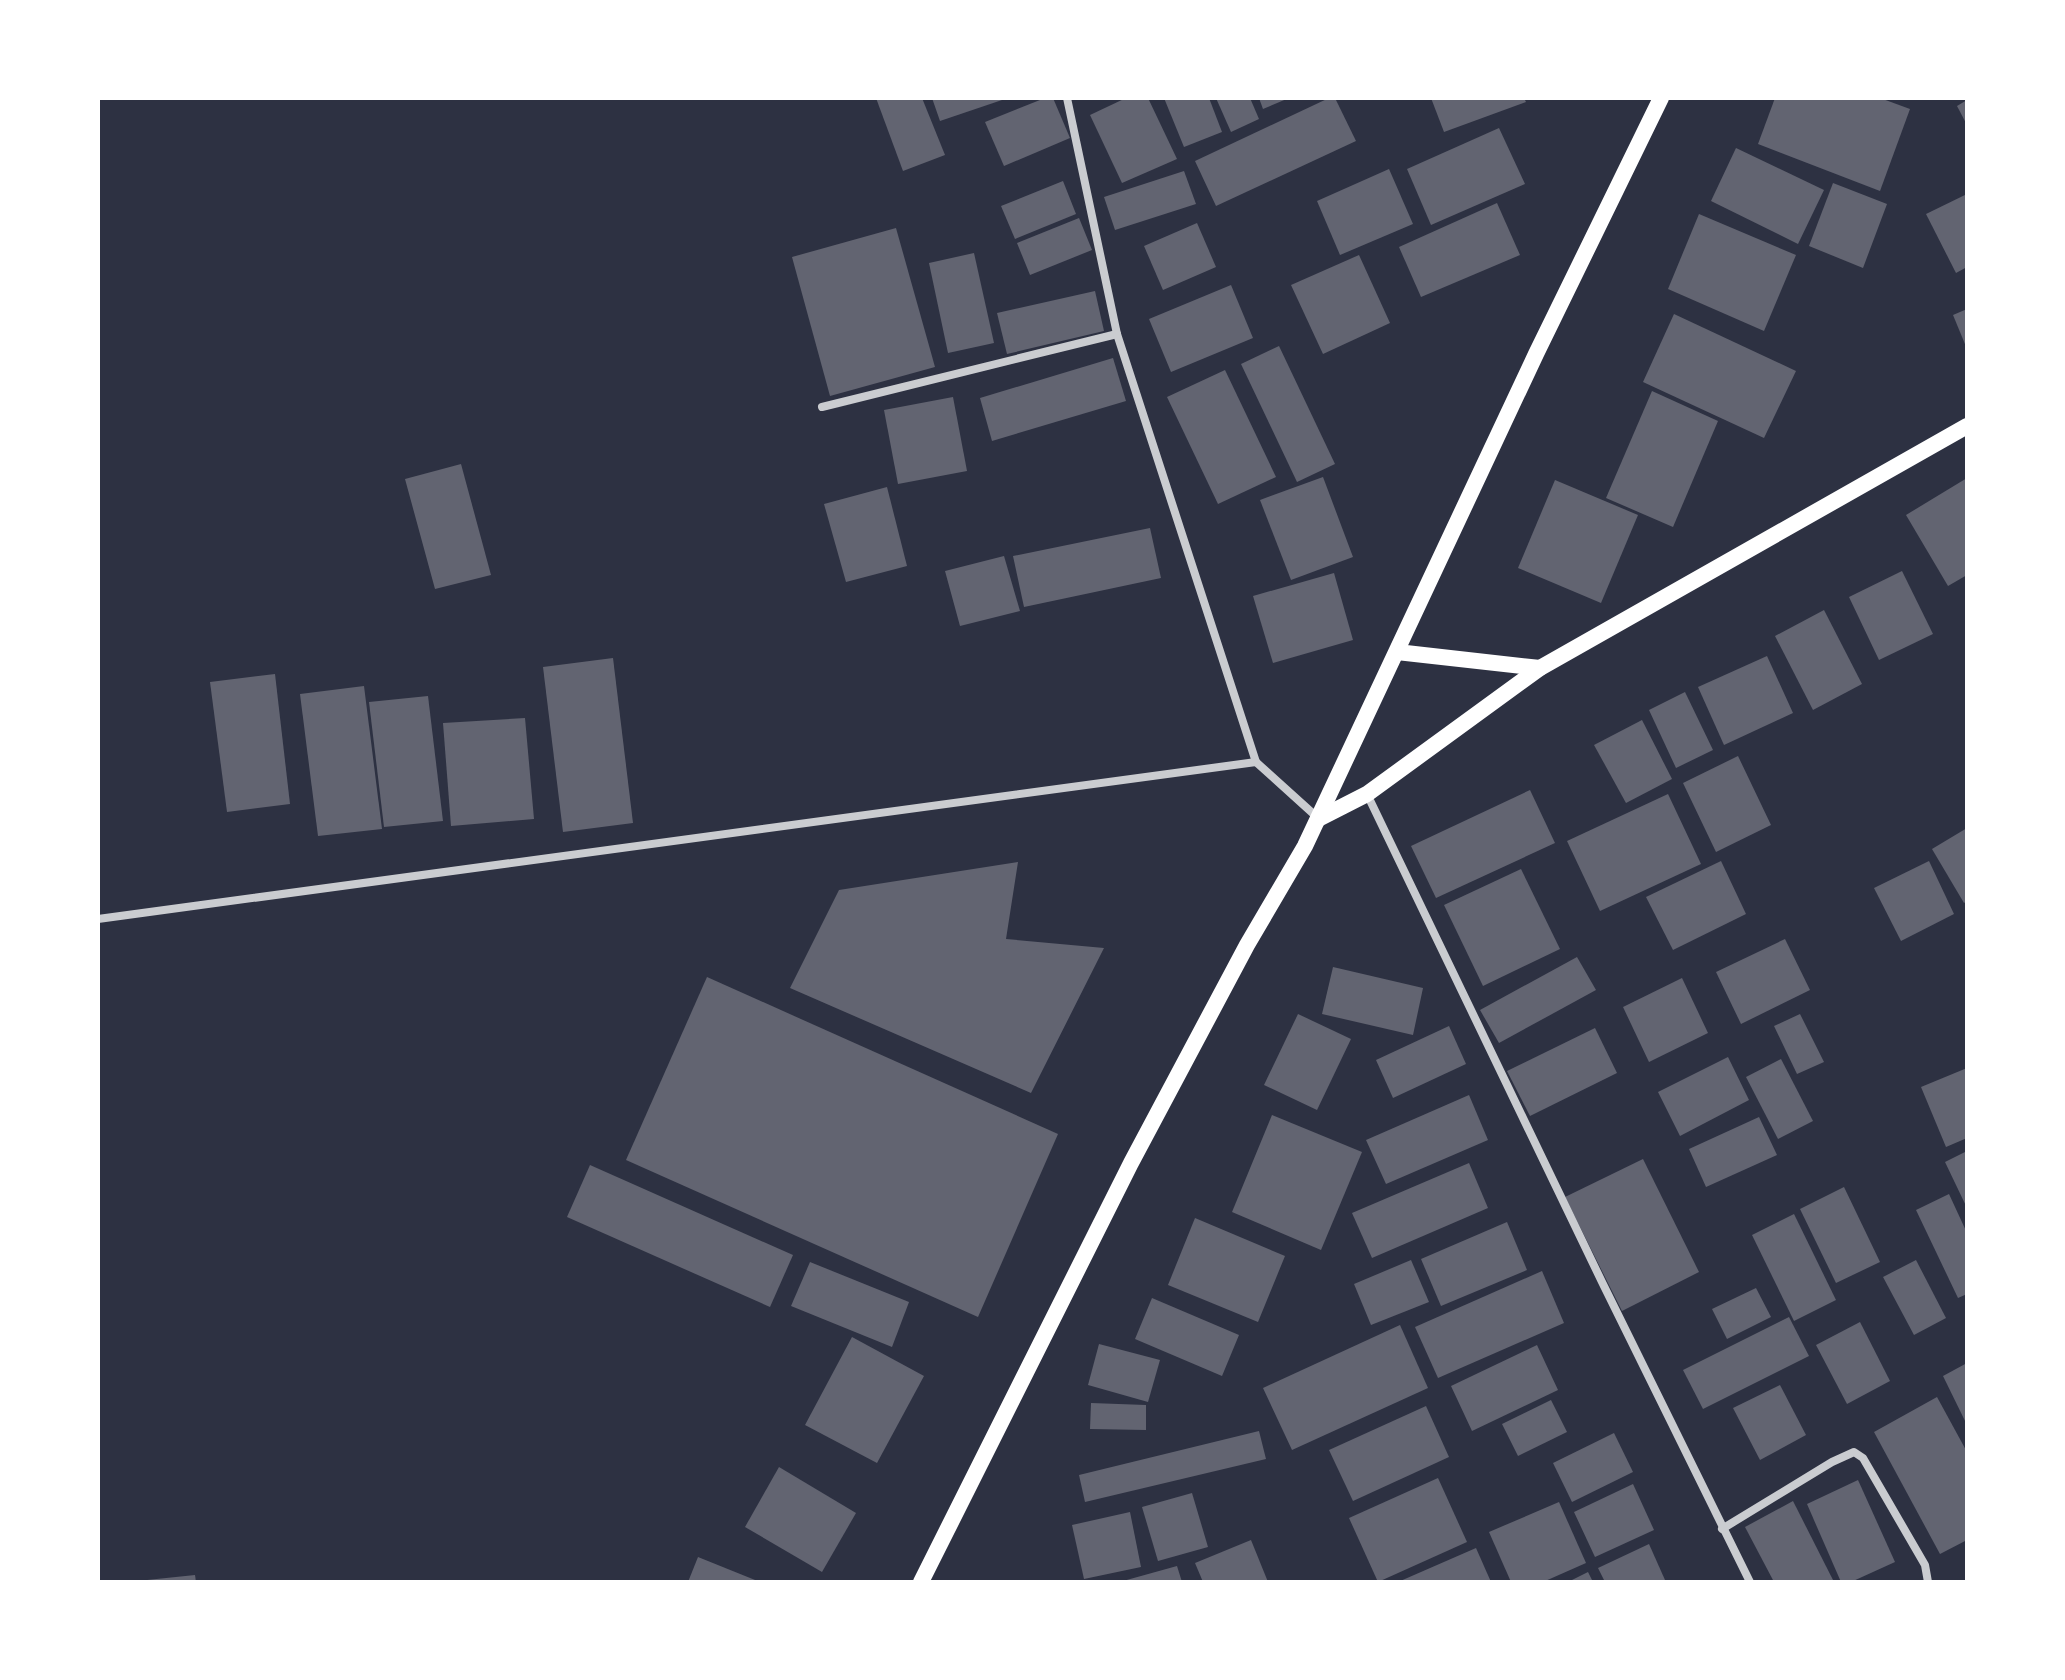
<svg xmlns="http://www.w3.org/2000/svg" width="2065" height="1680" viewBox="0 0 2065 1680" font-family="'Asap Condensed',sans-serif">
<style>
.building{fill:#626471}
.lines{fill:none;stroke-linecap:round;stroke-linejoin:round}
.minor{stroke:#caccd0;stroke-width:8}
.secondary{stroke:#fff;stroke-width:16}
</style>
<rect width="100%" height="100%" fill="#2d3142"/>
<g class="building">
<polygon points="876,98 922,98 945,155 903,171"/>
<polygon points="932,98 1005,98 1005,99 940,121"/>
<polygon points="1045,98 1053,98 1070,138 1004,166 985,122"/>
<polygon points="1126,98 1148,98 1177,159 1122,183 1090,115"/>
<polygon points="1164,98 1209,98 1222,132 1184,147"/>
<polygon points="1216,98 1250,98 1259,119 1231,132"/>
<polygon points="1259,98 1289,98 1263,109"/>
<polygon points="1329,98 1335,98 1356,141 1216,206 1195,161"/>
<polygon points="1431,98 1524,98 1526,102 1444,132"/>
<polygon points="1775,98 1880,98 1910,109 1880,191 1758,144"/>
<polygon points="1967,100 1967,125 1957,106"/>
<polygon points="1499,128 1525,184 1431,225 1407,169"/>
<polygon points="1736,148 1824,190 1798,244 1711,201"/>
<polygon points="1389,169 1413,224 1340,255 1317,201"/>
<polygon points="1184,171 1196,204 1115,230 1104,197"/>
<polygon points="1063,181 1076,214 1015,239 1001,206"/>
<polygon points="1833,183 1887,204 1863,268 1809,246"/>
<polygon points="1967,194 1967,267 1956,273 1926,214"/>
<polygon points="1497,203 1520,255 1421,297 1399,247"/>
<polygon points="1699,214 1796,255 1764,331 1668,289"/>
<polygon points="1079,218 1092,250 1030,275 1017,243"/>
<polygon points="1197,223 1216,267 1163,290 1144,246"/>
<polygon points="896,228 935,367 830,396 792,257"/>
<polygon points="974,253 994,343 948,353 929,263"/>
<polygon points="1359,255 1390,323 1323,354 1291,285"/>
<polygon points="1231,285 1253,338 1171,372 1149,319"/>
<polygon points="1095,291 1104,331 1007,354 997,313"/>
<polygon points="1967,309 1967,349 1953,315"/>
<polygon points="1674,314 1796,371 1764,438 1643,382"/>
<polygon points="1279,346 1335,464 1297,482 1241,364"/>
<polygon points="1113,358 1126,401 992,441 980,398"/>
<polygon points="1225,370 1276,477 1218,504 1167,397"/>
<polygon points="1652,391 1718,421 1673,527 1606,498"/>
<polygon points="953,397 967,471 898,484 884,410"/>
<polygon points="461,464 491,575 435,589 405,479"/>
<polygon points="1323,477 1353,557 1291,580 1260,500"/>
<polygon points="1967,478 1967,575 1948,586 1906,515"/>
<polygon points="1555,480 1638,515 1601,603 1518,568"/>
<polygon points="887,487 907,566 846,582 824,504"/>
<polygon points="1150,528 1161,578 1024,607 1013,556"/>
<polygon points="1004,556 1020,611 960,626 945,571"/>
<polygon points="1902,571 1933,634 1879,660 1849,597"/>
<polygon points="1334,573 1353,640 1273,663 1253,596"/>
<polygon points="1824,610 1862,684 1813,710 1775,636"/>
<polygon points="1767,656 1793,713 1724,745 1698,687"/>
<polygon points="613,658 633,823 563,832 543,667"/>
<polygon points="275,674 290,804 227,812 210,682"/>
<polygon points="364,686 382,829 318,836 300,694"/>
<polygon points="1685,692 1713,750 1676,768 1649,710"/>
<polygon points="428,696 443,821 384,827 369,702"/>
<polygon points="525,718 534,819 451,826 443,723"/>
<polygon points="1642,720 1672,779 1626,803 1594,745"/>
<polygon points="1738,756 1771,825 1716,852 1683,783"/>
<polygon points="1530,790 1555,843 1436,898 1411,846"/>
<polygon points="1668,794 1701,864 1600,911 1567,841"/>
<polygon points="1967,828 1967,901 1964,903 1932,849"/>
<polygon points="1721,861 1746,914 1673,950 1646,897"/>
<polygon points="1929,861 1954,914 1901,941 1874,888"/>
<polygon points="1018,862 1006,939 1104,948 1031,1093 790,988 839,890"/>
<polygon points="1521,869 1560,949 1483,986 1444,905"/>
<polygon points="1785,939 1810,990 1741,1024 1716,972"/>
<polygon points="1577,957 1596,990 1499,1043 1480,1010"/>
<polygon points="1333,967 1423,988 1413,1035 1322,1014"/>
<polygon points="707,977 1058,1134 978,1317 626,1160"/>
<polygon points="1682,978 1708,1033 1649,1062 1623,1007"/>
<polygon points="1298,1014 1351,1039 1317,1110 1264,1085"/>
<polygon points="1800,1014 1824,1062 1797,1074 1774,1026"/>
<polygon points="1449,1026 1466,1064 1393,1098 1376,1060"/>
<polygon points="1595,1028 1617,1073 1530,1116 1507,1071"/>
<polygon points="1728,1057 1749,1100 1680,1136 1658,1092"/>
<polygon points="1781,1059 1813,1121 1778,1139 1746,1077"/>
<polygon points="1967,1068 1967,1138 1946,1147 1921,1087"/>
<polygon points="1469,1095 1488,1140 1386,1184 1366,1140"/>
<polygon points="1272,1115 1362,1152 1321,1250 1232,1212"/>
<polygon points="1759,1117 1777,1155 1706,1187 1689,1149"/>
<polygon points="1967,1151 1967,1208 1945,1162"/>
<polygon points="1643,1159 1699,1272 1622,1311 1565,1197"/>
<polygon points="1469,1163 1488,1208 1372,1258 1352,1213"/>
<polygon points="590,1165 793,1255 770,1307 567,1217"/>
<polygon points="1844,1187 1880,1262 1836,1283 1800,1209"/>
<polygon points="1949,1194 1967,1233 1967,1294 1958,1298 1916,1210"/>
<polygon points="1794,1214 1836,1300 1794,1321 1752,1235"/>
<polygon points="1195,1218 1285,1256 1258,1322 1168,1285"/>
<polygon points="1507,1222 1527,1270 1441,1306 1421,1259"/>
<polygon points="1411,1260 1429,1302 1371,1325 1354,1284"/>
<polygon points="1916,1260 1946,1318 1914,1335 1883,1277"/>
<polygon points="810,1262 909,1302 892,1347 791,1306"/>
<polygon points="1542,1271 1564,1323 1438,1378 1415,1327"/>
<polygon points="1756,1288 1771,1317 1727,1339 1712,1309"/>
<polygon points="1152,1298 1239,1335 1222,1376 1135,1339"/>
<polygon points="1789,1317 1809,1356 1703,1409 1683,1370"/>
<polygon points="1860,1322 1890,1381 1847,1404 1816,1345"/>
<polygon points="1400,1325 1428,1388 1292,1450 1263,1388"/>
<polygon points="852,1337 924,1376 877,1463 805,1425"/>
<polygon points="1099,1344 1160,1360 1148,1402 1088,1385"/>
<polygon points="1537,1345 1558,1390 1472,1431 1451,1386"/>
<polygon points="1967,1363 1967,1425 1943,1376"/>
<polygon points="1780,1385 1806,1435 1760,1460 1733,1408"/>
<polygon points="1937,1397 1967,1452 1967,1540 1940,1554 1874,1432"/>
<polygon points="1551,1400 1567,1432 1518,1456 1502,1424"/>
<polygon points="1091,1403 1146,1405 1146,1430 1090,1429"/>
<polygon points="1426,1406 1449,1457 1353,1501 1329,1450"/>
<polygon points="1259,1431 1266,1459 1085,1502 1079,1475"/>
<polygon points="1614,1433 1633,1472 1572,1502 1553,1463"/>
<polygon points="779,1467 856,1513 822,1572 745,1527"/>
<polygon points="1438,1478 1467,1542 1378,1582 1349,1518"/>
<polygon points="1858,1480 1895,1562 1851,1582 1841,1582 1807,1504"/>
<polygon points="1633,1484 1654,1530 1595,1557 1574,1512"/>
<polygon points="1192,1493 1208,1547 1158,1561 1142,1507"/>
<polygon points="1793,1501 1834,1582 1774,1582 1745,1527"/>
<polygon points="1559,1502 1586,1563 1543,1582 1511,1582 1489,1532"/>
<polygon points="1130,1512 1141,1567 1084,1579 1072,1525"/>
<polygon points="1251,1540 1268,1582 1203,1582 1195,1563"/>
<polygon points="1649,1544 1665,1580 1605,1582 1598,1568"/>
<polygon points="1476,1548 1491,1582 1398,1582"/>
<polygon points="698,1557 760,1582 688,1582"/>
<polygon points="1177,1566 1182,1582 1123,1582 1123,1581"/>
<polygon points="1588,1572 1593,1582 1568,1582"/>
<polygon points="195,1575 196,1582 148,1582 147,1580"/>
</g>
<g class="lines">
<g class="minor">
<polyline points="1067,98 1117,334 1256,762 1318,818"/>
<polyline points="822,407 1117,334"/>
<polyline points="1367,794 1602,1282 1750,1582"/>
<polyline points="98,919 1256,762"/>
<polyline points="1722,1529 1832,1462 1854,1452 1863,1458 1925,1565 1928,1582"/>
</g>
<g class="secondary">
<polyline points="1397,652 1540,668"/>
<polyline points="1318,819 1367,794 1540,668 1967,426"/>
<polyline points="921,1582 1131,1163 1247,945 1305,846 1536,354 1661,98"/>
</g>
</g>
<rect width="2065" height="1680" fill="none" stroke="#ffffff" stroke-width="200"/>
</svg>
